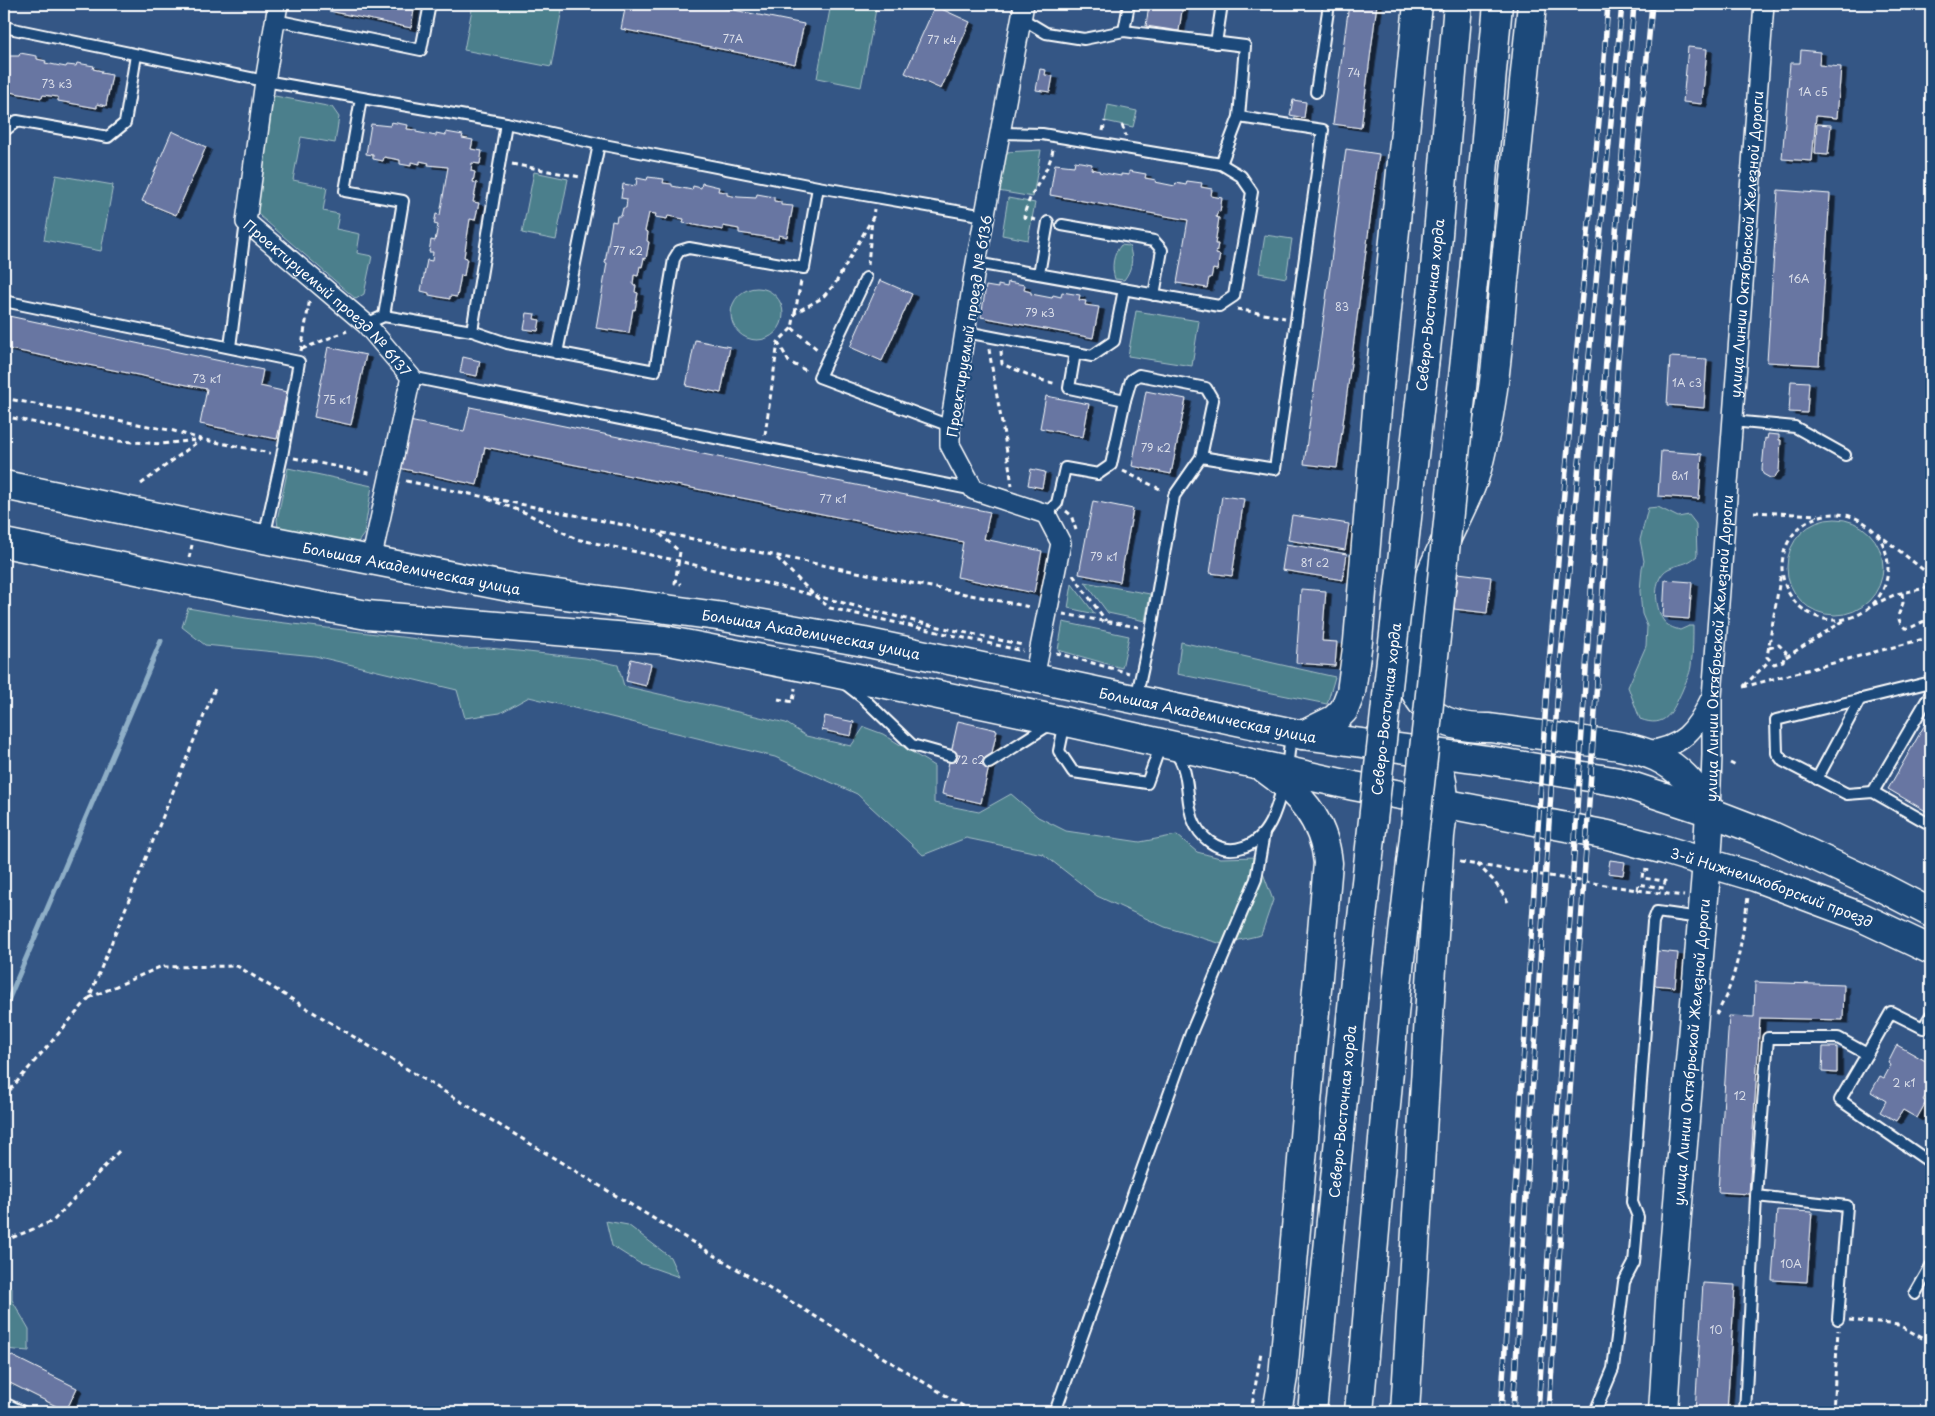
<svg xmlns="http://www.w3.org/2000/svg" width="1935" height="1416" viewBox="0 0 1935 1416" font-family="'Playpen Sans',sans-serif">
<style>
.green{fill:#4b7f8c;stroke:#a5bfc6}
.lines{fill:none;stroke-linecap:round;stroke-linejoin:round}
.stream{stroke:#8fafc7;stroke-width:5}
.building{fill:#6876a2;stroke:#fff;filter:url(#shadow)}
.lane-casing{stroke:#fff;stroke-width:14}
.street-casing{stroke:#fff;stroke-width:22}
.secondary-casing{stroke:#fff;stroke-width:31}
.primary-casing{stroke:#fff;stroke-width:31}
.path{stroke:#fff;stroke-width:3;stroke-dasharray:5 4;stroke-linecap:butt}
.lane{stroke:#1f4a7a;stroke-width:10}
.street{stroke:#1f4a7a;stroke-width:19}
.secondary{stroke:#1f4a7a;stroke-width:28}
.primary{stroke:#1f4a7a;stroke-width:28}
.rail-casing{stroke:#fff;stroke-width:5.5}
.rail{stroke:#1f4a7a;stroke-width:4;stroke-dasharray:11;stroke-linecap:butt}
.primary-bridge-casing{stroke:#fff;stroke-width:31;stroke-linecap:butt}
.primary-bridge{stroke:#1f4a7a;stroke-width:28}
.labels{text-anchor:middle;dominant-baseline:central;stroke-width:4.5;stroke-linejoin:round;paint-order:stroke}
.number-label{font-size:11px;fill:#d9dde8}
.street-label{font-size:14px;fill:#fff;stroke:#1f4a7a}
</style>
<defs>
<filter id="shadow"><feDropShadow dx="5.5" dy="3" stdDeviation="0" flood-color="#0009"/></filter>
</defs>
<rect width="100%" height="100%" fill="#345685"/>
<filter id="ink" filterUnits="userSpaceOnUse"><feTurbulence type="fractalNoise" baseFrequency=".02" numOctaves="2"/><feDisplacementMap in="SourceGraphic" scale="10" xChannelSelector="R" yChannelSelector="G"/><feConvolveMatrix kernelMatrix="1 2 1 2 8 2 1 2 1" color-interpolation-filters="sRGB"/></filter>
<g filter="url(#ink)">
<g class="green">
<polygon points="473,4 563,4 551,67 464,50"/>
<polygon points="831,4 877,4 861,87 817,78"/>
<polygon points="275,96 332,107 339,117 335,143 301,137 293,180 327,187 323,211 339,214 336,229 360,234 357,253 372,256 364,294 356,299 260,216 254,206 270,101"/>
<polygon points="1108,105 1137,111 1133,127 1105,121"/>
<polygon points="1041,150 1033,197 998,191 1006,152"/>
<polygon points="534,172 568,179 556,240 522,233"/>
<polygon points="56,175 113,185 101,251 44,240"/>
<polygon points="1008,198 1035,203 1028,240 1002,235"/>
<polygon points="1265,235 1292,239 1286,278 1259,273"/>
<path d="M 1121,245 L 1129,246 C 1134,259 1132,269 1124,280 L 1115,279 C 1111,267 1113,254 1121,245 Z"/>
<circle cx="757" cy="314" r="26"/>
<polygon points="1136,311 1199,321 1192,366 1128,356"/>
<polygon points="288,468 372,486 364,534 358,542 352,544 281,530 278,527 277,520"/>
<path d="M 1658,507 L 1678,517 L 1689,515 L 1696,524 L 1697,556 C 1685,566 1680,563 1668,569 C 1652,578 1655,607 1663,620 C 1667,626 1673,628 1680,630 L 1689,626 L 1693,626 C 1693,639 1693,652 1691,666 C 1690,675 1685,683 1682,691 C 1672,712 1666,729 1640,719 L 1628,687 L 1646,646 L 1647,626 L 1642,614 L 1640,591 L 1642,568 L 1644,561 L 1640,540 L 1648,508 Z"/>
<circle cx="1835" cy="567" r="48"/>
<polygon points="1085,582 1150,594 1145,621 1108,613"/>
<polygon points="1072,584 1095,614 1068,608"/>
<polygon points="188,608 252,619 443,642 463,649 489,648 585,658 618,665 624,686 786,723 806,736 851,746 864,727 883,734 934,766 934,803 979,812 1011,794 1038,817 1066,831 1140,842 1177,835 1197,852 1220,858 1257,857 1273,900 1261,935 1222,944 1165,927 1097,896 1043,854 966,838 923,855 857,794 775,757 529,697 500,713 465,718 457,690 315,656 205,645 182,627"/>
<polygon points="1063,622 1129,636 1122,668 1058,650"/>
<polygon points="1181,642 1335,677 1327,704 1177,674"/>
<polygon points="606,1221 628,1225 670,1257 679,1277 639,1263 612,1246"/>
<polygon points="4,1287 12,1288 12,1300 29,1329 29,1351 4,1349"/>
</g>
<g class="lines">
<polyline class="stream" points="4,1010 161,641"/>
</g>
<g class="building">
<polygon points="330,4 415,4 411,28 329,11"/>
<polygon points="626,4 703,4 710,5 711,4 725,4 724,8 804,24 795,64 621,29"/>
<polygon points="1149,4 1183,4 1179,31 1146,26"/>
<polygon points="1349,4 1377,4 1361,128 1333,124"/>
<polygon points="935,6 970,22 941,89 905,73"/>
<polygon points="1688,47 1707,49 1702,104 1683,102"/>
<polygon points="1801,50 1820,52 1819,65 1841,67 1837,118 1816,116 1812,161 1782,159 1790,63 1800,63"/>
<polygon points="20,53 37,56 37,59 46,61 45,63 66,67 67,65 76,66 77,63 94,66 93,69 102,71 101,73 112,75 106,106 97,104 97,108 58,101 58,97 43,95 42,98 4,91 4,56 19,56"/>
<polygon points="1040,69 1046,70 1045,75 1053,76 1050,92 1036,90"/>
<polygon points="1293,100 1306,102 1304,118 1290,115"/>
<polygon points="391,122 408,125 407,129 416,130 416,132 436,136 436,133 446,135 446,132 463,135 462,138 473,140 471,149 482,151 480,164 472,163 471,171 475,172 473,182 477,183 473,202 479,203 475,220 470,219 464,257 467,258 464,276 461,275 457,297 450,296 450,299 429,295 429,293 421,291 427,260 432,261 433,252 429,252 431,240 435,241 438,225 434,224 436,214 440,215 448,167 428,165 429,163 420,161 420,164 411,162 411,166 400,164 400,160 384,157 383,161 373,159 373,155 366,154 371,124 390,126"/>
<polygon points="1817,124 1831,125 1828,155 1815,154"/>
<polygon points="172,131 206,147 176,215 142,201"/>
<polygon points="1346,149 1379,154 1337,468 1304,464"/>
<polygon points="1075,161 1092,164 1091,169 1100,171 1099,172 1121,176 1121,174 1129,175 1129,171 1146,174 1145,178 1156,180 1155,182 1175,186 1176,183 1186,185 1187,181 1202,183 1201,187 1212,189 1211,196 1222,198 1220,212 1218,211 1216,217 1219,218 1215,244 1218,244 1216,254 1220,255 1217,270 1213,269 1211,278 1209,278 1207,288 1177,283 1188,220 1050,195 1055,164 1074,166"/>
<polygon points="648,177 664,179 663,183 672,184 672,186 692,190 693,186 701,188 702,183 719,187 718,191 727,192 727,195 738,197 756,198 757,194 774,197 774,201 781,202 781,205 793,206 787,237 779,235 778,239 739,233 739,229 723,226 723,230 683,223 684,219 668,216 667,219 655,217 656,214 649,213 645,231 648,232 647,241 649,242 646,259 644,258 642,267 640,266 638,276 634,275 633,285 636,285 635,292 638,293 635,310 633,309 629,333 596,328 607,263 605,263 612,221 616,222 617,216 621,216 623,208 626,208 627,199 621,198 623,184 636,186 637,178 647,180"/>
<polygon points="1778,190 1830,194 1819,365 1767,362"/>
<polygon points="880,280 912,294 882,361 850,347"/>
<polygon points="1008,282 1025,285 1024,290 1031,292 1031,294 1052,298 1053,295 1061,297 1062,292 1080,295 1079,300 1086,301 1085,305 1099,307 1093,338 981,317 986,286 998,288 998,285 1007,287"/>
<polygon points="527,313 535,314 534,319 540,320 538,331 524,329"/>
<polygon points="4,315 263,370 260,386 287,392 277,439 200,424 207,389 4,348"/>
<polygon points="695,340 730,347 721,393 686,386"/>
<polygon points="328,347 366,355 351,425 314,417"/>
<polygon points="463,357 480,361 477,376 460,373"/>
<polygon points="1670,357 1707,359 1704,408 1667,405"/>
<polygon points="1791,381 1809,382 1807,413 1789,412"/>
<polygon points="1146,391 1186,399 1171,474 1132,466"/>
<polygon points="1046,396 1089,404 1083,437 1040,428"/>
<polygon points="470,407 990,512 984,539 1042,551 1034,593 957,577 963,542 485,447 477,485 399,468 409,421 464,432"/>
<polygon points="1768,434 1779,435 1779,440 1781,440 1779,471 1774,478 1770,478 1763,474 1762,469 1765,438 1767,439"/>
<polygon points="1661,451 1702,454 1699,499 1658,496"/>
<polygon points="1031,469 1045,472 1042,488 1028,485"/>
<polygon points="1222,496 1244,499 1232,576 1210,573"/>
<polygon points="1093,501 1133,509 1120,582 1079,574"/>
<polygon points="1292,515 1349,524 1345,550 1288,540"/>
<polygon points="1286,544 1347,554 1343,580 1282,570"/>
<polygon points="1458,573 1491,577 1487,613 1454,609"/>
<polygon points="1665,580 1692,582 1689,619 1663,617"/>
<polygon points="1301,589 1326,591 1322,641 1337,642 1335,666 1296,663"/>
<polygon points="631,659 651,664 646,686 626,681"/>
<polygon points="1931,714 1931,814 1888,789"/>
<polygon points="825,716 854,722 851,736 822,730"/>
<polygon points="958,721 997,730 981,803 942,794"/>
<polygon points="1610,860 1625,862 1623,875 1608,873"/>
<polygon points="1657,951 1678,953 1675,987 1654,985"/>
<polygon points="1755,982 1844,985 1843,1020 1760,1018 1749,1194 1718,1192 1729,1016 1754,1017"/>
<polygon points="1897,1045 1931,1064 1931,1087 1923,1100 1926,1102 1917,1118 1903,1110 1896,1121 1880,1112 1886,1101 1871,1092 1880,1076 1884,1078 1891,1065 1888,1063"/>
<polygon points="1823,1047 1837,1047 1837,1073 1822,1072"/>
<polygon points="1777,1210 1812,1212 1807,1282 1772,1280"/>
<polygon points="1703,1283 1735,1285 1727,1412 1695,1412"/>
<polygon points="4,1352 77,1388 66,1411 4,1380"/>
</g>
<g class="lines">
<g class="lane-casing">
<g id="lane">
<polyline points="1021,18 1046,33 1084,39 1124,31 1245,46 1239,117 1323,130 1275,469 1201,457"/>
<polyline points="275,20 421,50 430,4"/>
<polyline points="4,27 265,81 506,123 599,144 818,187 985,216"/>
<polyline points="1124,31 1129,4"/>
<polyline points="1216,43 1222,4"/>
<polyline points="1316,92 1329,4"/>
<polyline points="361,98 345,191 403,201 384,316"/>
<polyline points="4,131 17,121 108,137 125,123 136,55"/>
<polyline points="1221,164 1239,117"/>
<polyline points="1062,225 1154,241 1162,250 1154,295"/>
<polyline points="976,263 1219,306 1234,296 1252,192 1241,176 1221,164 1042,134 1001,133"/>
<polyline points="1039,274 1048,222"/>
<polyline points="866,278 819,377 950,426"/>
<polyline points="4,301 299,362 282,456 264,538"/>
<polyline points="366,324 384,316 472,331 506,123"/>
<polyline points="472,331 507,343 655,371 674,259 679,251 689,248 804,268 818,187"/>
<polyline points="966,332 1092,356 1114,341 1124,289"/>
<polyline points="230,347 246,222"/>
<polyline points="557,353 599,144"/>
<polyline points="411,377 974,490"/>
<polyline points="1125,400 1131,380 1139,375 1206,388 1213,400 1201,457 1174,496 1151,630 1136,699"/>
<polyline points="1732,421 1795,427 1845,455"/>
<polyline points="1046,514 1057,503 1065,468 1098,474 1111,465 1125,400 1069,388 1075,353"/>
<polyline points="1931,682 1776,720 1777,753 1783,761 1847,794 1873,792 1931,825"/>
<polyline points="844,683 862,697 912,745 951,756"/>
<polyline points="1065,722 1059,751 1073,772 1147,783 1161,744"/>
<path d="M 1175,752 C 1197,779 1177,818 1210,842 C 1220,849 1232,851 1243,847 C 1269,840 1277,808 1283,785"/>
<polyline points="989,763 1052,723"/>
<polyline points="1287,769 1291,734"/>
<polyline points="1817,779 1860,699"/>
<polyline points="1873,792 1931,693"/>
<polyline points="1867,1054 1840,1100 1931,1163"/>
<polyline points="1756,1196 1847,1206 1838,1319"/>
<polyline points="1915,1294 1931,1266"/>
<polyline points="4,1403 23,1412"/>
<polyline points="1055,1412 1191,1033 1256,879 1264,833"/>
<polyline points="1595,1412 1613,1369 1624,1282 1634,1263 1638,1217 1632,1202 1653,922 1657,912 1700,918"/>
<polyline points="1745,1412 1756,1196 1768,1038 1838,1038 1867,1054 1891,1012 1923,1028 1931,1015"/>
</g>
</g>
<g class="street-casing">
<g id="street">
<path id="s1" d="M 278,4 L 265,81 L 246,222 L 366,324 L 411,377 L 371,561"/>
<polyline points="1024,4 976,263 950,426 950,445 974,490 1046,514 1061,543 1034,678"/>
<path d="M 1647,751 C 1682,747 1695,731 1710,700"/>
<path id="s2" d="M 1710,812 L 1712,755 L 1712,697 L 1764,4"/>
</g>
</g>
<g class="secondary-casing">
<g id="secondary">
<path d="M 1532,4 C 1523,99 1513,194 1503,290 C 1498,341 1495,394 1483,444 C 1480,458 1477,473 1471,486 C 1450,536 1407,607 1409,662 C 1412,712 1444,729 1490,728 C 1519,732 1548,736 1577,740 C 1639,748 1677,751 1710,812"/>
<path id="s3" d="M 4,485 L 264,539 L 514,588 L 724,617 L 864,642 L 1303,735 L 1488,760 L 1619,782 L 1710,812 L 1770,835 L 1879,886 L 1931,913"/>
<path id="s4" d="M 4,543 L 275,598 L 367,615 L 664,640 L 829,672 L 1058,720 L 1354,786 L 1608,835 L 1665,850 L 1755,877 L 1859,916 L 1931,950"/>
<polyline points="1303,735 1335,719 1344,710 1351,692 1358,641 1378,398 1418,4"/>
<path d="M 1264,768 C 1298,792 1324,819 1328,863 L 1283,1377 L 1277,1412"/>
<path d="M 1405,1412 L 1440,836 C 1444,805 1448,779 1430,751"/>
<path id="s5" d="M 1663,1412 L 1671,1285 L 1707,862 L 1710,812"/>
</g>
</g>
<g class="primary-casing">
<g id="primary">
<polyline points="1435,269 1458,4"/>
<polyline points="1474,273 1498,4"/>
<path id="s6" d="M 1312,1412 L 1353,998"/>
<polyline points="1359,1412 1395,1003"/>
</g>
</g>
<g class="path">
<polyline points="1122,125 1126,136"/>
<polyline points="1103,131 1105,121"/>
<polyline points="512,164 580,177"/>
<path d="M 1036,220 L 1024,217 C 1028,192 1049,174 1053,149"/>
<polyline points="868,265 872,219"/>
<polyline points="1237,309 1285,318"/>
<polyline points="795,313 801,281"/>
<polyline points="792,328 818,350"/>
<polyline points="778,342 789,362 807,371"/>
<polyline points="302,349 347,331"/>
<path d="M 989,349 C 996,395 1006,440 1012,486"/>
<polyline points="301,351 310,298"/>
<polyline points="1001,351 1002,364 1041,380 1057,384"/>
<polyline points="4,398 174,431 200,439 270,453"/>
<polyline points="4,416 119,441 162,444 197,440"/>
<polyline points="765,435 778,342 792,328 795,313 822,298 835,284 873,217 874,209"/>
<polyline points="294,458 373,474"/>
<polyline points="1123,471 1162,490"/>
<polyline points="406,481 1030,607"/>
<polyline points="141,484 200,440"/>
<polyline points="488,499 526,513 576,539 679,561 930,625 1023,645"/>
<polyline points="1066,511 1071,515 1076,530"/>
<polyline points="1754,512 1818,515"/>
<circle cx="1835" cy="567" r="53"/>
<polyline points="1877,533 1931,576"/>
<polyline points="660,534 680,552 675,583 681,584"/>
<polyline points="189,558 192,545"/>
<polyline points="777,558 816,597 830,608 1023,651"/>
<polyline points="1073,575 1106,621"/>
<path d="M 1902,593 L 1903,603 L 1898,616 C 1905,642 1917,618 1931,621"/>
<polyline points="1873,605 1896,594 1931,587"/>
<polyline points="1063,614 1138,627"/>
<polyline points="1769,648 1779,645 1786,652 1783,661 1774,664 1767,657 1781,573"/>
<polyline points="1056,653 1129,673"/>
<polyline points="1786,657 1845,620"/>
<polyline points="1744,686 1769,661"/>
<polyline points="1743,687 1931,637"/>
<polyline points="778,699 793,702 795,688"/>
<polyline points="1730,763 1738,767"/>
<polyline points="1460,862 1637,890 1684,896"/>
<polyline points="1477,864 1494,881 1508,902"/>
<polyline points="1927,882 1931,874"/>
<polyline points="1637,890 1638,884 1664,888 1665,881 1642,878 1643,870 1653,871"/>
<polyline points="89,998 160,967 237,966 973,1412"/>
<path d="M 1716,1015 C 1738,979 1742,937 1748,897"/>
<polyline points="4,1097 89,998 216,686"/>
<polyline points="4,1241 53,1221 120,1150"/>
<polyline points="1849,1320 1899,1325 1931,1343"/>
<polyline points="1251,1412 1261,1352"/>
<polyline points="1833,1412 1838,1330"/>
</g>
<use href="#lane" class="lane"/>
<use href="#street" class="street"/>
<use href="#secondary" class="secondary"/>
<use href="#primary" class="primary"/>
<g class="rail-casing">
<g id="rail">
<polyline points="1501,1412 1547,686 1576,357 1601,100 1608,4"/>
<polyline points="1513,1412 1544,897 1558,688 1622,4"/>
<polyline points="1538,1412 1606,360 1634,4"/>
<polyline points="1549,1412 1618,361 1652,4"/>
</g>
</g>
<use href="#rail" class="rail"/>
<g class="primary-bridge-casing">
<g id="primary-bridge">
<path id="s7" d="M 1353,998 L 1435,269"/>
<polyline points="1395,1003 1427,723 1474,273"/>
</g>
</g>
<use href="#primary-bridge" class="primary-bridge"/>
</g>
</g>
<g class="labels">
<g class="number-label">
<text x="733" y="38">77А</text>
<text x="942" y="39">77 к4</text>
<text x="1354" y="72">74</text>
<text x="57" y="83">73 к3</text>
<text x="1813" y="91">1А с5</text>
<text x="628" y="250">77 к2</text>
<text x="1799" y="278">16А</text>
<text x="1342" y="306">83</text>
<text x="1040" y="312">79 к3</text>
<text x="207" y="378">73 к1</text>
<text x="1687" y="382">1А с3</text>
<text x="337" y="399">75 к1</text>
<text x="1156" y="447">79 к2</text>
<text x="1680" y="475">вл1</text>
<text x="833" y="498">77 к1</text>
<text x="1104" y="556">79 к1</text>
<text x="1315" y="562">81 с2</text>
<text x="970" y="759">72 c2</text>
<text x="1904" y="1082">2 к1</text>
<text x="1740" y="1095">12</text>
<text x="1791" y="1263">10А</text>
<text x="1716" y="1329">10</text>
</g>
<g class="street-label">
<text stroke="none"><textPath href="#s2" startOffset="569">улица Линии Октябрьской Железной Дороги</textPath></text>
<text stroke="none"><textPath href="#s1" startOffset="332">Проектируемый проезд № 6137</textPath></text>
<text transform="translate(1430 305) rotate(-84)">Северо-Восточная хорда</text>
<text transform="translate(969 326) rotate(-81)">Проектируемый проезд № 6136</text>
<text stroke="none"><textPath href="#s3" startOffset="416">Большая Академическая улица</textPath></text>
<text stroke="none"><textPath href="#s3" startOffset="821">Большая Академическая улица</textPath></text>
<text stroke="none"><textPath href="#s2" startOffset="164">улица Линии Октябрьской Железной Дороги</textPath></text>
<text stroke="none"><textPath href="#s7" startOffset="291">Северо-Восточная хорда</textPath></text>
<text stroke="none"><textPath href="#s3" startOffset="1226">Большая Академическая улица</textPath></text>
<text stroke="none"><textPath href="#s4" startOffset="1804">3-й Нижнелихоборский проезд</textPath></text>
<text stroke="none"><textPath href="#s5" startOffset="361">улица Линии Октябрьской Железной Дороги</textPath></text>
<text stroke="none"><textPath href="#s6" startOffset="302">Северо-Восточная хорда</textPath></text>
</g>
</g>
<rect width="1935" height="1416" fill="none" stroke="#1f4a7a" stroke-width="20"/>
<rect x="10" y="10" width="1915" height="1396" fill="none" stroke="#fff" stroke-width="2" filter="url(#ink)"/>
</svg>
